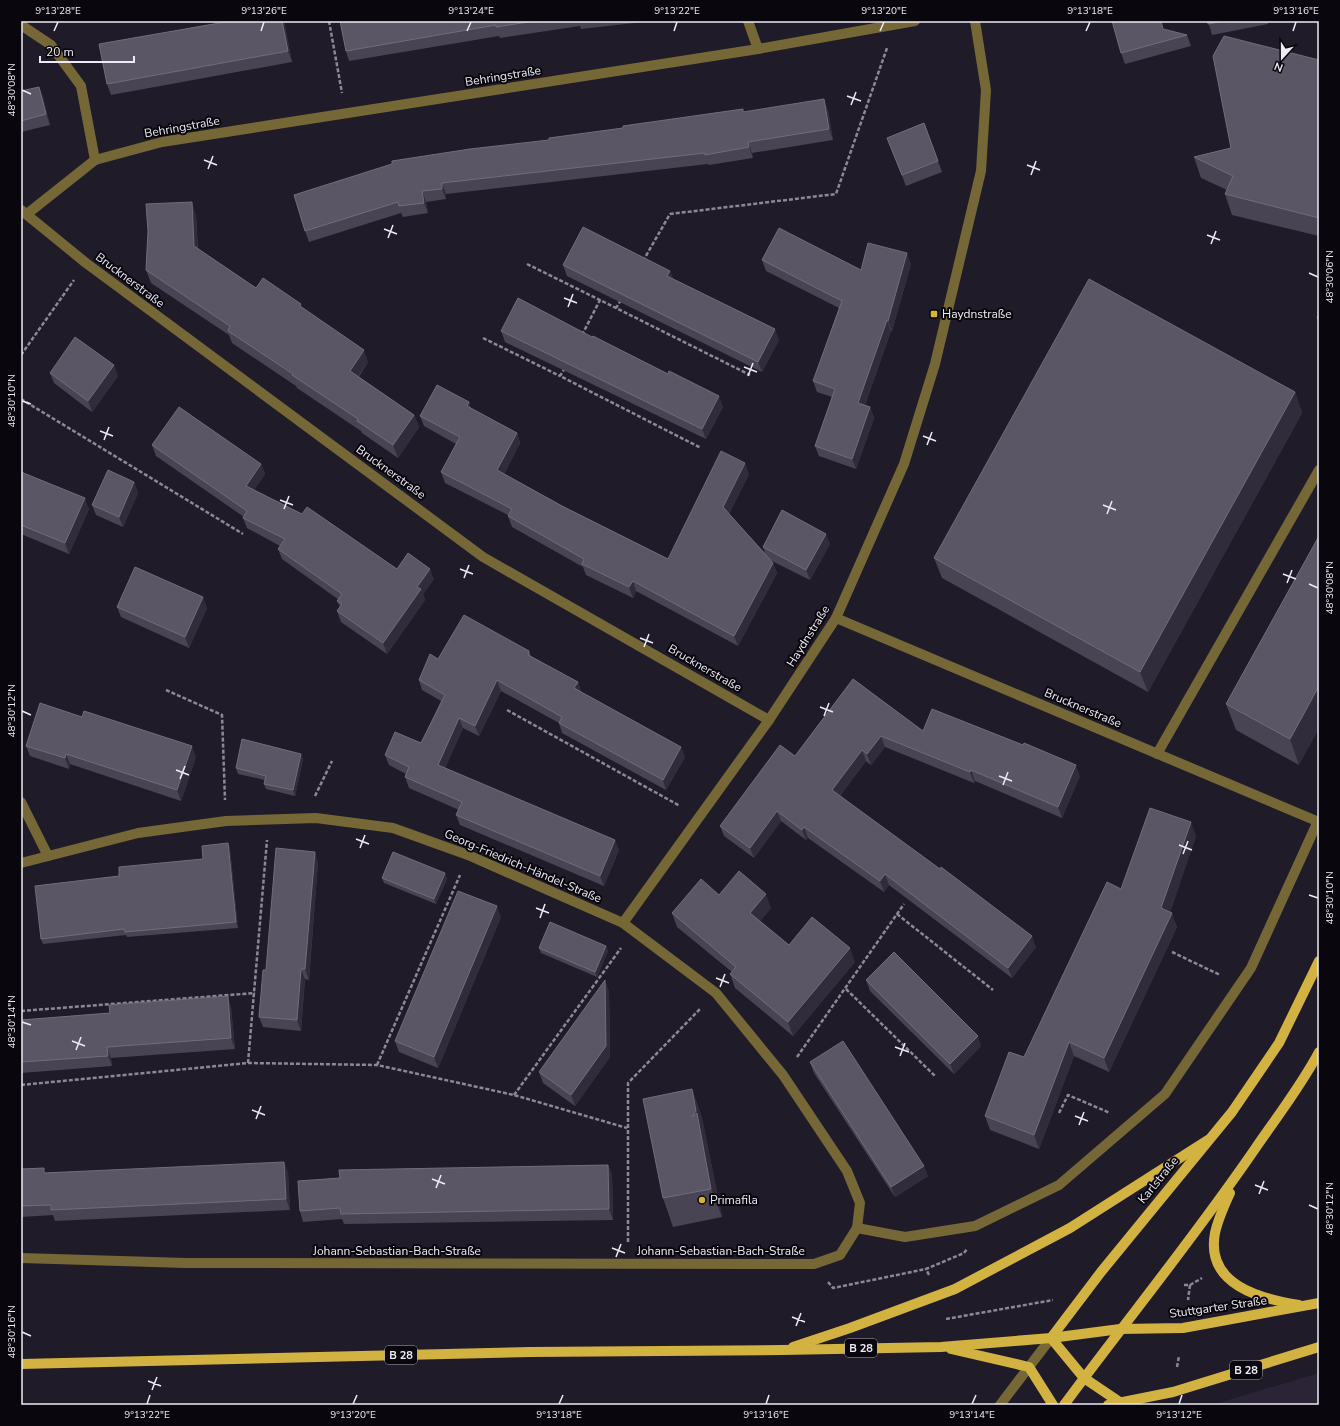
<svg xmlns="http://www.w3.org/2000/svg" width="1340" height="1426" viewBox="0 0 1340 1426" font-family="'Nunito Sans',sans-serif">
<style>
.built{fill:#2b2437}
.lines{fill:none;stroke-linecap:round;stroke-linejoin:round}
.path{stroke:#8c8894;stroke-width:2.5;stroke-dasharray:4 2;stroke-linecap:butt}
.minor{stroke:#766836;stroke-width:10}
.major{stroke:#d2b241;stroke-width:10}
.wall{fill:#484453}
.shaded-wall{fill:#312c3b}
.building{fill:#5a5665;stroke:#716d7b}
.ticks{fill:none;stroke:#eeebf5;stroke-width:1.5}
.poi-dot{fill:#d7b434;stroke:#09070d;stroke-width:1.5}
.labels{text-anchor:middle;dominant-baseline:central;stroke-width:4;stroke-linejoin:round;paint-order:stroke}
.shield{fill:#09070d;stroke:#a9a7af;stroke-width:1}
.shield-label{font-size:11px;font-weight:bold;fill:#eeebf5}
.street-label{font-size:12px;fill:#eeebf5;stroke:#09070d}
.poi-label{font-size:12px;fill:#eeebf5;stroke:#09070d;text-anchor:start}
.neatline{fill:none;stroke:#eeebf5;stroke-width:1.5}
.ticks-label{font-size:10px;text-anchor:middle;fill:#eeebf5}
</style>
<rect width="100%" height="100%" fill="#201b29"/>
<polygon class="built" points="1319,1373 1319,1405 1212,1405"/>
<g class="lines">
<g class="path">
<polyline points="329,21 342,93"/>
<polyline points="643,261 670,214 836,194 887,48"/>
<polyline points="527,264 616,308"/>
<polyline points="621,300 616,308 750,375"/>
<polyline points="582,335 600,300"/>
<polyline points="483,338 560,376"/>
<polyline points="21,355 74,280"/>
<polyline points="565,368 560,376 701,448"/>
<polyline points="21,399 243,534"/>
<polyline points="166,690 222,715 225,800"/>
<polyline points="507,710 680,806"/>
<polyline points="315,796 332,761"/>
<polyline points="897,914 993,990"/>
<polyline points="1172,952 1220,975"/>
<polyline points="846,989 936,1077"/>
<polyline points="21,1011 255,993"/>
<polyline points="797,1057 904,904"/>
<polyline points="248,1063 267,840"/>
<polyline points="377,1065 460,875"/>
<polyline points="21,1085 248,1063 377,1065 514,1095 627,1128"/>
<polyline points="514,1095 621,948"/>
<polyline points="1059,1113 1068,1095 1110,1113"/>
<polyline points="628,1242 628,1083 700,1009"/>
<polyline points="929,1275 926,1269 964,1253 967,1249"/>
<polyline points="828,1282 833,1288 926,1269"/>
<polyline points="1184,1285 1190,1285 1188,1300"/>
<polyline points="1190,1285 1202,1278"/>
<polyline points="946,1319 1053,1300"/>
<polyline points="1177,1367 1179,1356"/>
</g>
<g class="minor">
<polyline points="748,21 758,49"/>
<polyline points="21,25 51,45 81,86 95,160"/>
<polyline points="21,210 86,263 483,557 769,720"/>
<polyline points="27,214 95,160 162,142 758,49 915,21"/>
<polyline points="836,618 1319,822"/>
<polyline points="1157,754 1319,470"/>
<polyline points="21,802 48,856"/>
<polyline points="21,863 138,833 226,821 316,818 393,828 468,855 623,923 716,993 783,1075 847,1171 860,1203 857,1228 840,1255 814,1264 186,1263 21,1258"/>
<polyline points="623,923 769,720 836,618 904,464 935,364 981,171 986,90 975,21"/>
<polyline points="857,1228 905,1237 975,1226 1059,1185 1165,1094 1251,968 1318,821"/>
<polyline points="1000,1405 1051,1338"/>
</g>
<g class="major">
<path d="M 1230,1193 C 1224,1206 1218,1219 1215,1233 C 1205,1285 1261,1299 1299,1305"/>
<polyline points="1051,1338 1101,1272 1232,1112 1279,1043 1319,961"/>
<polyline points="1051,1338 1084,1378 1121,1403"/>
<polyline points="793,1347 850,1328 955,1289 1070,1228 1208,1140"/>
<polyline points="951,1349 1029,1367 1053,1405"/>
<polyline points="21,1364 530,1352 782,1350 941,1347 1051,1338 1120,1329 1183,1328 1319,1303"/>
<path d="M 1064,1405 C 1129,1317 1198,1233 1259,1143 C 1280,1113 1302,1084 1319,1052"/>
<polyline points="1108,1405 1173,1392 1319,1347"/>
</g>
</g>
<g class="wall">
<polygon points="231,21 284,21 292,62 111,95 107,84"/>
<polygon points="340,21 642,21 643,22 581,29 580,26 500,38 499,36 349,61 346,51"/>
<polygon points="1208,21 1268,21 1268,24 1212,35"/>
<polygon points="1164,29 1187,35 1191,46 1125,64 1121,53"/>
<polygon points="1319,60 1319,236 1232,215 1225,194 1227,190 1201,178 1194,157 1231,148"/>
<polygon points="39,87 43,97 50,125 21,132 21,91"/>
<polygon points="743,109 743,112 828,110 833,140 752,153 753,158 709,165 708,164 446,194 446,199 426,202 428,213 403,217 401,213 309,242 305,231 549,140"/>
<polygon points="924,123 942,172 906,186 887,138"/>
<polygon points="196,215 198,249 256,288 303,308 368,362 359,377 414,415 419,427 398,458 362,433 361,431 297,388 296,386 232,343 229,335 151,283 146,270"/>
<polygon points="762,260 861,270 911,264 892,331 891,331 865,405 870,407 874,418 856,469 819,456 815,446 832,397 817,392 813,381 839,308 766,271"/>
<polygon points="563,265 670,271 673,279 779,340 762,372 567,276"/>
<polygon points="1319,314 1319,324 1317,318"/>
<polygon points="501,331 592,337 668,374 723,407 706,439 505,342"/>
<polygon points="50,373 118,376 92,412 54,383"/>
<polygon points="1295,392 1302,413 1148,692 942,578 934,558"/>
<polygon points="469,402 471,409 517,433 520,443 504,474 562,506 668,559 749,474 729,514 765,553 763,547 830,544 810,580 770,560 773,563 777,573 738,646 636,591 633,598 586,575 583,567 512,527 508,516 508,515 445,483 441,472 456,444 424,426 420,416"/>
<polygon points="152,445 261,464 265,474 254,490 397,569 434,579 423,594 425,600 387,654 341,622 337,611 340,607 337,601 339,600 282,559 278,549 280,546 247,528 243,518 244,517 156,456"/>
<polygon points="21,472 89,509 69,554 21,534"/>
<polygon points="134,482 138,493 123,527 96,515 92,505"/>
<polygon points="1319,536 1299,765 1236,730 1226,704"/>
<polygon points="117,607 207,608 189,648 121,617"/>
<polygon points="529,651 531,656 578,682 581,692 685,757 666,790 562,733 559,723 501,691 479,736 463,728 445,768 619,850 604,886 460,825 456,815 459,810 409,788 405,777 406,774 389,765 385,755 421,743 441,701 422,690 419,680 438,659"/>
<polygon points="853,679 923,731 1080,776 1062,818 975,781 974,783 885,747 871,765 866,761 840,796 1036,947 1012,978 889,885 884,892 808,838 806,840 781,821 754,858 724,836 720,826 795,756"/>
<polygon points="26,746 196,757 181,801 70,764 69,769 30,756"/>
<polygon points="303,759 295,796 266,789 264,784 265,780 238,774 236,768"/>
<polygon points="1196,836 1170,912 1177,927 1109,1072 1074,1056 1039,1149 990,1130 985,1116 1024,1057 1121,889"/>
<polygon points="228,843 230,849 238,928 127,937 126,935 43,944 41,939 119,876 203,859"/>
<polygon points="318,862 309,980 305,979 301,1031 263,1027 259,1017 266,970"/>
<polygon points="445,873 447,879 436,904 384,883 382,878"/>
<polygon points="719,895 771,908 760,921 789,945 855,962 793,1036 735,988 730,974 732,972 677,927 672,913"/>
<polygon points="501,917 438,1068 399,1052 395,1041"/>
<polygon points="606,946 608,951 597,977 541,953 539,948"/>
<polygon points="866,980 981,1046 954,1074 870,991"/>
<polygon points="609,991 610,1057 575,1106 543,1083 539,1072"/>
<polygon points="231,1007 235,1049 111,1058 112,1066 21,1073 21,1020"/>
<polygon points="810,1062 928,1176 895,1197 814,1073"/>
<polygon points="692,1089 702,1118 722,1217 673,1227 663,1198"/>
<polygon points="608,1165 612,1175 613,1220 344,1224 342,1219 303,1222 300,1211"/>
<polygon points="21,1169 46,1173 288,1172 290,1210 55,1221 53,1215 21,1217"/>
</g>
<g class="shaded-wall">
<polygon points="282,21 284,21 284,23 292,62 288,51"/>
<polygon points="39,87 43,97 50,125 46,114"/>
<polygon points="824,99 828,110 833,140 829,129"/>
<polygon points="748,142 752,153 753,158 749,147"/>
<polygon points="442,183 446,194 446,199 442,189"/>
<polygon points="422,191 426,202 428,213 424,203"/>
<polygon points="192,202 196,215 198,259 194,246"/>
<polygon points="907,253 911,264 892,331 888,321"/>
<polygon points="670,271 674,282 667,276"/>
<polygon points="887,320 891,331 862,413 858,403"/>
<polygon points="775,329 779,340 762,372 758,362"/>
<polygon points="364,350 368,362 354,383 350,371"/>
<polygon points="114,365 118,376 92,412 88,401"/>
<polygon points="1295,392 1302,413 1148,692 1140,672"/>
<polygon points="719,396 723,407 706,439 702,429"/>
<polygon points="469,402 473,413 467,406"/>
<polygon points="870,407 874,418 856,469 852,459"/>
<polygon points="414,415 419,427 398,458 393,445"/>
<polygon points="517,433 520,443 501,481 497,470"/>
<polygon points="745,463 749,474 727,518 723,507"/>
<polygon points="261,464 265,474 250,496 246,486"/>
<polygon points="134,482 138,493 123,527 119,517"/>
<polygon points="85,498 89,509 69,554 65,543"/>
<polygon points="826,534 830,544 810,580 806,570"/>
<polygon points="773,563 777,573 738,646 734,636"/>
<polygon points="430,569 434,579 423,594 425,600 387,654 383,643 417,587"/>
<polygon points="633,581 636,591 633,598 629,587"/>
<polygon points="203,597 207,608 189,648 185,637"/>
<polygon points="497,680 501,691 479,736 475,726"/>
<polygon points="578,682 581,692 574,688"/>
<polygon points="1319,686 1319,729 1299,765 1290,739"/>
<polygon points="459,718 463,728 442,775 438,765"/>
<polygon points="881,736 885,747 871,765 867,754"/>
<polygon points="192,746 196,757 181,801 177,790"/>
<polygon points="681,747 685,757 666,790 663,780"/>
<polygon points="862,750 866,761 836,801 832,790"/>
<polygon points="66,754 70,764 69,769 65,758"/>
<polygon points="301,754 303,759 295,796 293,790"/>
<polygon points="1076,765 1080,776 1062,818 1058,807"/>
<polygon points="971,770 975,781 974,783 970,772"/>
<polygon points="777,811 781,821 754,858 750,848"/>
<polygon points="1191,822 1196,836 1167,922 1161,908"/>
<polygon points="804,827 808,838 806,840 802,830"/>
<polygon points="615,840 619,850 604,886 600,876"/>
<polygon points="228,843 230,849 238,928 236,922"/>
<polygon points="315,852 318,862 309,980 305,969"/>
<polygon points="445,873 447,879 436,904 434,899"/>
<polygon points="885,874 889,885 884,892 880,881"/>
<polygon points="766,894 771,908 755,927 750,913"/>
<polygon points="497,906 501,917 438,1068 434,1057"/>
<polygon points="1172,913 1177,927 1109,1072 1104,1058"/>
<polygon points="1032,936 1036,947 1012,978 1008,968"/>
<polygon points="606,946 608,951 597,977 595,972"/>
<polygon points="850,948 855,962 793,1036 788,1022"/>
<polygon points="301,969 305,979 301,1031 297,1020"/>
<polygon points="605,980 609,991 610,1057 575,1106 571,1095"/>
<polygon points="228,996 231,1007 235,1049 231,1038"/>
<polygon points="978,1036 981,1046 954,1074 950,1064"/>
<polygon points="1069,1042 1074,1056 1039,1149 1034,1135"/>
<polygon points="107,1047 111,1058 112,1066 108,1056"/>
<polygon points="692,1089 702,1118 722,1217 711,1189 692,1117"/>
<polygon points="284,1162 288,1172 290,1210 286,1199"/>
<polygon points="608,1165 612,1175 613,1220 609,1209"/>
<polygon points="924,1166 928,1176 895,1197 891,1187"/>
</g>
<g class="building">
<polygon points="231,21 282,21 288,51 107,84 99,44"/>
<polygon points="340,21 535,21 496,27 496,25 346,51"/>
<polygon points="1112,21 1161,21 1163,29 1187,35 1121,53"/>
<polygon points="1208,21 1225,21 1208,24"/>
<polygon points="1224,36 1319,60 1319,218 1225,194 1233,176 1194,157 1231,148 1213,56"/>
<polygon points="39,87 46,114 21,121 21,91"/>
<polygon points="824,99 829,129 748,142 749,147 705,155 705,153 442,183 442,189 422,191 424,203 399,206 398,202 305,231 294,195 392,164 392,161 470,149 549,140 549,138 623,128 623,126 743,109 743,112"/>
<polygon points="924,123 938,161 902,175 887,138"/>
<polygon points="192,202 194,246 256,288 263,278 301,304 300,306 364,350 350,371 414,415 393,445 357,421 358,419 292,375 293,374 228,331 230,326 146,270 148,231 146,204"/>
<polygon points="583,227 670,271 667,276 775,329 758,362 563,265"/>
<polygon points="779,228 861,270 868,243 907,253 888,321 887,320 858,403 870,407 852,459 815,446 835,389 813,381 842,301 762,260"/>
<polygon points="1089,279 1295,392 1140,672 934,558"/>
<polygon points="518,298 592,337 593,336 668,374 669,371 719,396 702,429 501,331"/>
<polygon points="1319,314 1319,319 1317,318"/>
<polygon points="75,337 114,365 88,401 50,373"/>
<polygon points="437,385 469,402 467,406 517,433 497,470 562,506 668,559 721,451 745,463 723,507 773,563 734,636 633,581 629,587 582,564 584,559 508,516 512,509 441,472 460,437 420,416"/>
<polygon points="179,407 261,464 246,486 302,514 307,507 397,569 408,553 430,569 417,587 421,589 383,643 337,611 342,604 337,601 342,594 278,549 285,539 243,518 247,511 152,445"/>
<polygon points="108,470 134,482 119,517 92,505"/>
<polygon points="21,472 85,498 65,543 21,525"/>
<polygon points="782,510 826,534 806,570 763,547"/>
<polygon points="1319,536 1319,686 1290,739 1226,704"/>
<polygon points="135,567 203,597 185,637 117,607"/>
<polygon points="464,615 529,651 528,655 578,682 574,688 681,747 663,780 559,723 562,717 497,680 475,726 459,718 438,765 615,840 600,876 456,815 462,802 405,777 409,767 385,755 395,732 421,743 445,695 419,680 430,654 438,659"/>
<polygon points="853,679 923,731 932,709 1023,745 1024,743 1076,765 1058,807 971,770 970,772 881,736 867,754 862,750 832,790 940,869 941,867 1032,936 1008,968 885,874 880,881 804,827 802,830 777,811 750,848 720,826 780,745 795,756"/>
<polygon points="40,703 82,717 84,711 192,746 177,790 66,754 65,758 26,746"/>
<polygon points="242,739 301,754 293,790 264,784 266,776 236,768"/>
<polygon points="1150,808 1191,822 1161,908 1172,913 1104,1058 1069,1042 1034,1135 985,1116 1009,1052 1024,1057 1107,882 1121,889"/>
<polygon points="228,843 236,922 125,932 124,929 41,939 35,886 119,876 119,867 203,859 202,846"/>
<polygon points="276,848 315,852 305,969 301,969 297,1020 259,1017 263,970 266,970"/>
<polygon points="393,852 445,873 434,899 382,878"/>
<polygon points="739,871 766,894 750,913 789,945 812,917 850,948 788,1022 730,974 736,967 672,913 701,879 719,895"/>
<polygon points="458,891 497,906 434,1057 395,1041"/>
<polygon points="550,922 606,946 595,972 539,948"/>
<polygon points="894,952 978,1036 950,1064 866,980"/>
<polygon points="605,980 606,1046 571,1095 539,1072"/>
<polygon points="228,996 231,1038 107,1047 108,1056 21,1062 21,1020 110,1013 109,1005"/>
<polygon points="843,1041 924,1166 891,1187 810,1062"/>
<polygon points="692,1089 696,1111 692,1117 697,1113 711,1189 663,1198 643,1099"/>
<polygon points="284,1162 286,1199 51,1210 51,1205 21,1206 21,1169 44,1168 44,1173"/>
<polygon points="608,1165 609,1209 341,1214 340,1208 300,1211 298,1181 340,1178 339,1170"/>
</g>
<path class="ticks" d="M 54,31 L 58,22M 261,31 L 264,22M 467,31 L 471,22M 674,31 L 677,22M 880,31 L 884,22M 1086,31 L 1090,22M 1293,31 L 1296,22M 22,90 L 31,94M 847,96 L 861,101M 851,105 L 856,92M 204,160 L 217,165M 1027,165 L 1040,170M 208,169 L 213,156M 1031,175 L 1036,161M 384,229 L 397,234M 1207,235 L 1220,240M 388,238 L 393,225M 1211,244 L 1216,231M 1309,273 L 1318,277M 564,298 L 577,303M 568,307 L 573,294M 744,367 L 757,372M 748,376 L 753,363M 22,401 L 31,404M 100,431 L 113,436M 923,436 L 936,441M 104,440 L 109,427M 927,445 L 932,432M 280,500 L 293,505M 1103,505 L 1116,510M 284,509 L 289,496M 1107,514 L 1112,501M 460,569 L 473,574M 1283,574 L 1296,579M 464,578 L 469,565M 1287,583 L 1292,570M 1309,584 L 1318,588M 640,638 L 653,643M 644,647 L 649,634M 820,707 L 833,712M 22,711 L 31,715M 824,716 L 829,703M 176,770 L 189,775M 999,776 L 1012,781M 180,779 L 185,766M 1003,785 L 1008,772M 356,839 L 369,844M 1179,845 L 1192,850M 360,848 L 365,835M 1183,854 L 1188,841M 1309,895 L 1318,898M 536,908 L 549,913M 540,918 L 545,904M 716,978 L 729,983M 720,987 L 725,974M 22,1022 L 31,1025M 72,1041 L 85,1046M 895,1047 L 909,1052M 76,1050 L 81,1037M 900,1056 L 905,1043M 252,1110 L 265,1115M 1075,1116 L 1088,1121M 256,1119 L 261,1106M 1079,1125 L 1084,1112M 432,1179 L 445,1184M 1255,1185 L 1268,1190M 436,1188 L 441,1175M 1259,1194 L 1264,1181M 1309,1205 L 1318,1209M 612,1248 L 625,1253M 616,1257 L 621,1244M 792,1317 L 805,1322M 796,1326 L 801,1313M 22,1332 L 31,1336M 148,1381 L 161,1386M 152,1390 L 157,1377M 147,1404 L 150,1395M 353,1404 L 357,1395M 559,1404 L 563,1395M 766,1404 L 769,1395M 972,1404 L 976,1395M 1179,1404 L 1182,1395"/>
<g class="poi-dot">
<rect x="930" y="310" width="8" height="8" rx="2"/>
<circle cx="702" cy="1200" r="4"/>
</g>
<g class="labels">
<g class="shield">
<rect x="845" y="1339" width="32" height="18" rx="3"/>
<rect x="385" y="1346" width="32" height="18" rx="3"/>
<rect x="1230" y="1361" width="32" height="18" rx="3"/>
</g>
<g class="shield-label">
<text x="861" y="1348">B 28</text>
<text x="401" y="1355">B 28</text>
<text x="1246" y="1370">B 28</text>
</g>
<g class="street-label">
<text transform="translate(503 76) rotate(-9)">Behringstraße</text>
<text transform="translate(182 127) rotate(-10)">Behringstraße</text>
<text transform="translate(130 280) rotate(37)">Brucknerstraße</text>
<text transform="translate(391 472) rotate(36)">Brucknerstraße</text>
<text transform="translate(808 636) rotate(-58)">Haydnstraße</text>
<text transform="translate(705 668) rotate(30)">Brucknerstraße</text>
<text transform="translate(1083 708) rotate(23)">Brucknerstraße</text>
<text transform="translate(523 866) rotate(23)">Georg-Friedrich-Händel-Straße</text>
<text transform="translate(1158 1180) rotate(-51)">Karlstraße</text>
<text x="397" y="1251">Johann-Sebastian-Bach-Straße</text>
<text x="721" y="1251">Johann-Sebastian-Bach-Straße</text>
<text transform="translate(1218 1307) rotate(-8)">Stuttgarter Straße</text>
</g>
<g class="poi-label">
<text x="942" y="314">Haydnstraße</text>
<text x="710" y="1200">Primafila</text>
</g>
</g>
<rect width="1340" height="1426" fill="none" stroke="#09070d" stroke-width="44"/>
<g transform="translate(1282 58) rotate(201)" stroke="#09070d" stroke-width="3" paint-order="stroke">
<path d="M0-3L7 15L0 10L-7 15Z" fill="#eeebf5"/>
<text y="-6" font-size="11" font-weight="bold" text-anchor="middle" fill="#eeebf5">N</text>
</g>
<path d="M40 56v6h94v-6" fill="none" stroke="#eeebf5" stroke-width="2"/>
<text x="46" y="56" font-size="12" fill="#eeebf5" stroke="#09070d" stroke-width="3" paint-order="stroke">20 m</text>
<rect x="22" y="22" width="1296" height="1382" class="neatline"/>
<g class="ticks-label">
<text x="58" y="14">9°13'28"E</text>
<text x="264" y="14">9°13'26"E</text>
<text x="471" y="14">9°13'24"E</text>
<text x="677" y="14">9°13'22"E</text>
<text x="884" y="14">9°13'20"E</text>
<text x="1090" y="14">9°13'18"E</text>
<text x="1296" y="14">9°13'16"E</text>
<text transform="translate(11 90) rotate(-90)" y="4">48°30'08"N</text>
<text transform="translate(1329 277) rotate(-90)" y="4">48°30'06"N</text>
<text transform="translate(11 401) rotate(-90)" y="4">48°30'10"N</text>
<text transform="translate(1329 588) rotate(-90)" y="4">48°30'08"N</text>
<text transform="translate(11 711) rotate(-90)" y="4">48°30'12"N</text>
<text transform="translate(1329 898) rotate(-90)" y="4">48°30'10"N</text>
<text transform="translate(11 1022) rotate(-90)" y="4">48°30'14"N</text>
<text transform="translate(1329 1209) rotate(-90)" y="4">48°30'12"N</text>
<text transform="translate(11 1332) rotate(-90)" y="4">48°30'16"N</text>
<text x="147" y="1418">9°13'22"E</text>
<text x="353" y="1418">9°13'20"E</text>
<text x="559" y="1418">9°13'18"E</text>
<text x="766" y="1418">9°13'16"E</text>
<text x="972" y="1418">9°13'14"E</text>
<text x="1179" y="1418">9°13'12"E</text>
</g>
</svg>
